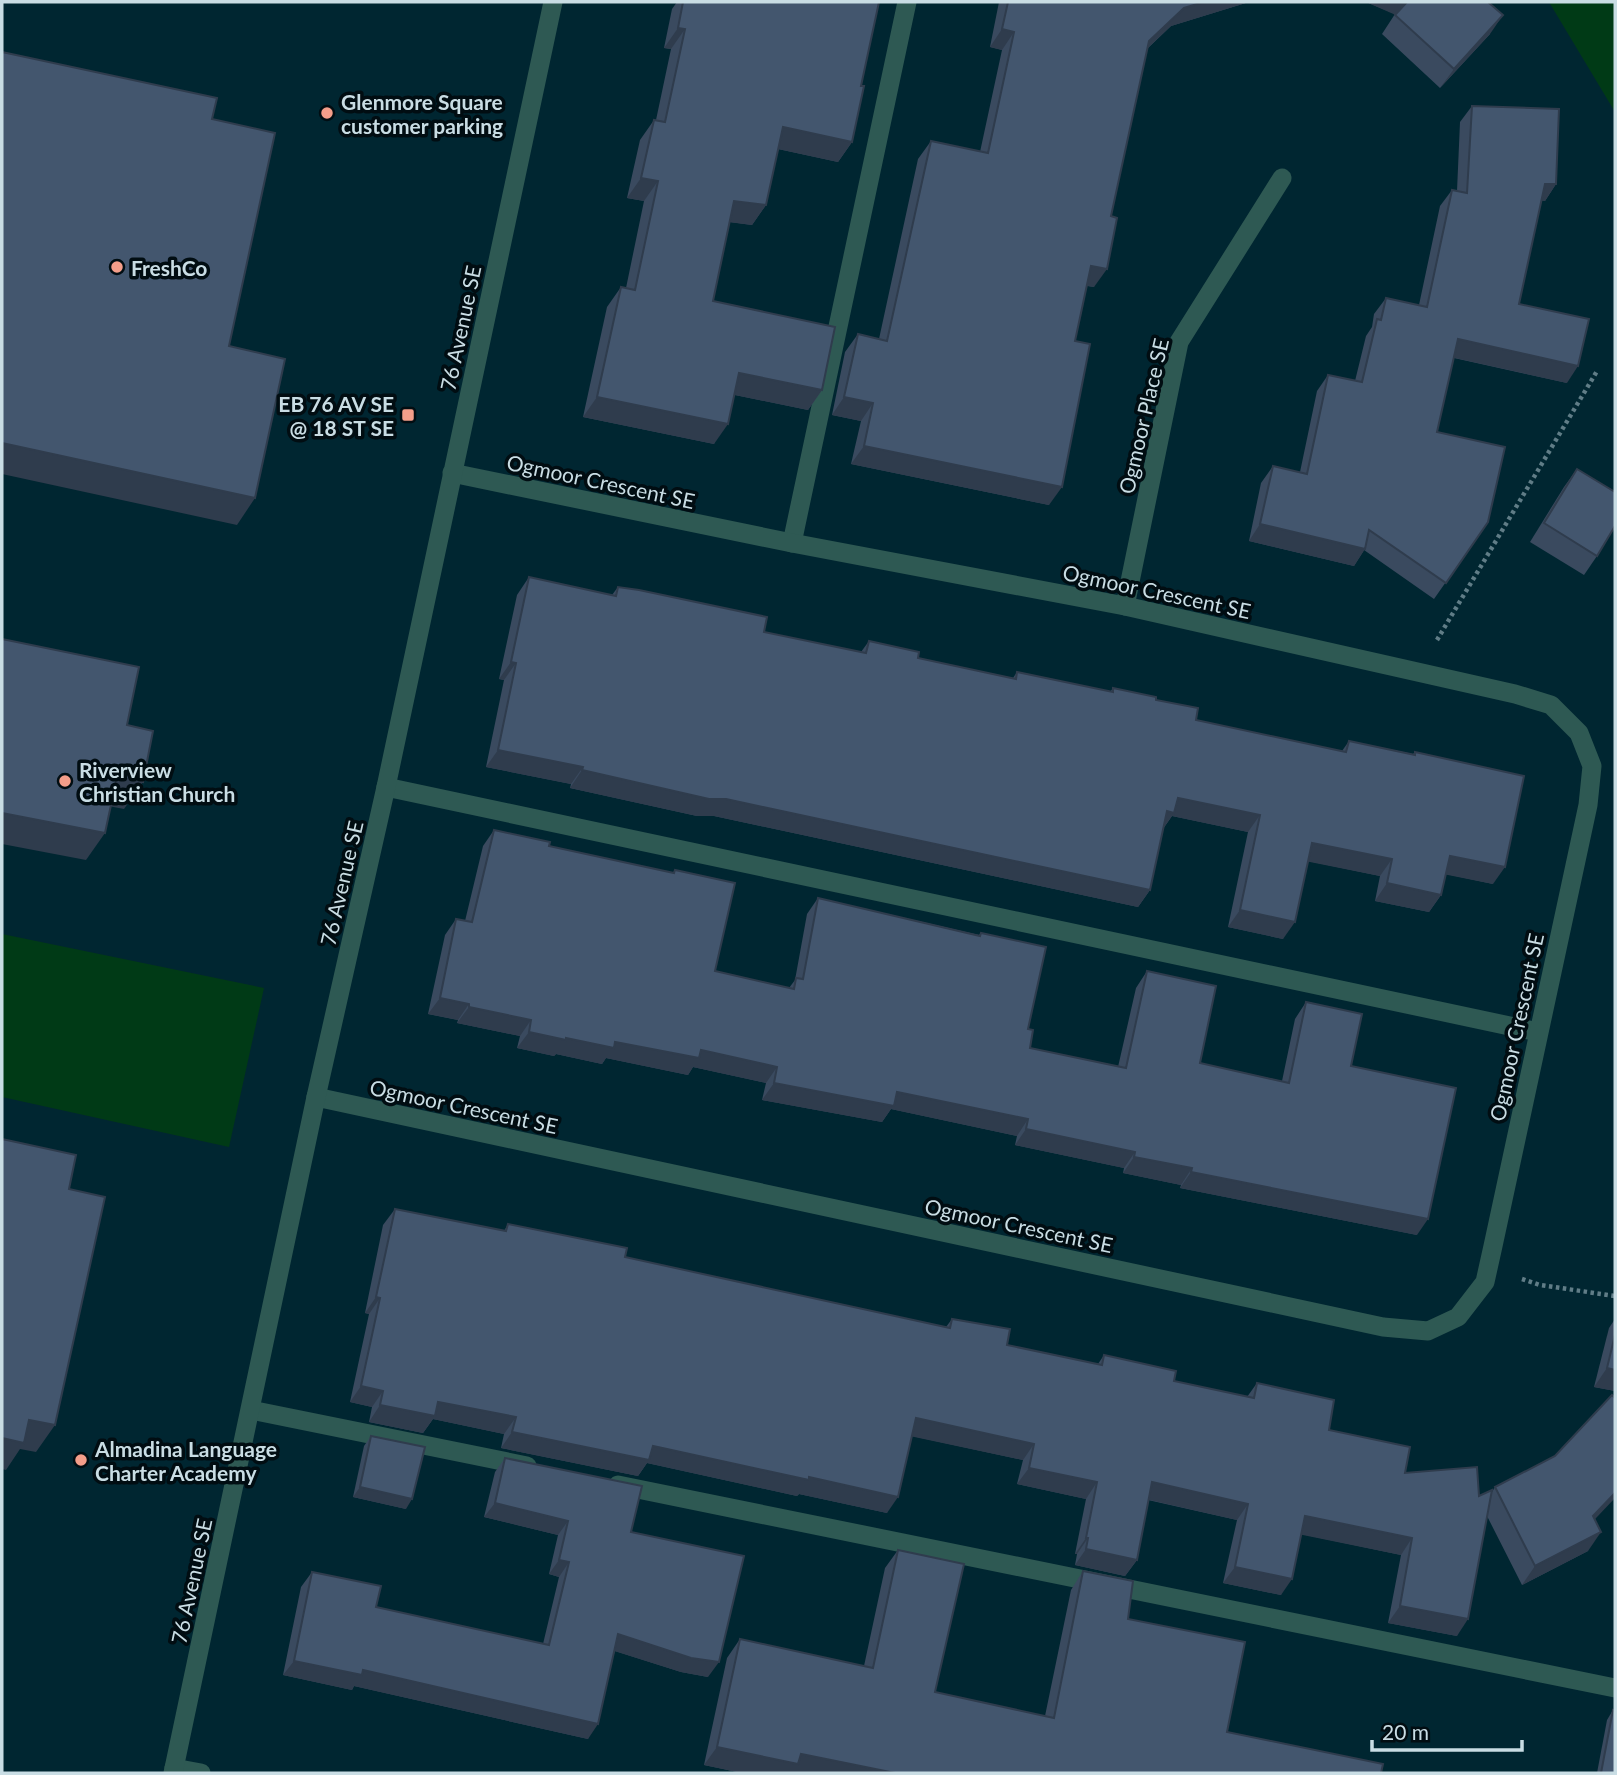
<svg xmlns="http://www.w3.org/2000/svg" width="1617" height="1775" viewBox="0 0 1617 1775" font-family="Lato,sans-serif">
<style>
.green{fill:#003a16}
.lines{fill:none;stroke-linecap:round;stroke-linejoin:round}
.path{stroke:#607d87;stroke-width:4.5;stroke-dasharray:3.5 3.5;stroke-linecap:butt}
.service{stroke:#2e5953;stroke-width:19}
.minor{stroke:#2e5953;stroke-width:19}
.tertiary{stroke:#2e5953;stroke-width:19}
.wall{fill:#3a4a5f}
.shaded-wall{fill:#2f3c4d}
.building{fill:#43566e;stroke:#2f3c4d;stroke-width:2}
.poi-dot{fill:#f49e8a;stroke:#010d12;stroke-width:2.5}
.labels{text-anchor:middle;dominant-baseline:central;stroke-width:7;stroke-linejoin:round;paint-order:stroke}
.poi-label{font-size:21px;font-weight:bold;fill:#c9dde4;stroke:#010d12;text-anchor:start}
.street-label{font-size:21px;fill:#c9dde4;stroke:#010d12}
</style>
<rect width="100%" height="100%" fill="#002631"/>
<g class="green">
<polygon points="1549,2 1615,2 1615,112"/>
<polygon points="2,934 264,988 229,1147 2,1097"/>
</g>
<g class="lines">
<g class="path">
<polyline points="1437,640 1597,371"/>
<polyline points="1522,1279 1540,1285 1615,1296"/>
</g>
<g class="service">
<polyline points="792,543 907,2"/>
<polyline points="386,787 1538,1032"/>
<polyline points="251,1410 527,1466"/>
<polyline points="618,1485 1615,1688"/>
</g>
<g class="minor">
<polyline points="1125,606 1179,342 1282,178"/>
<polyline points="316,1097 1383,1327 1428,1331 1458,1317 1485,1282 1493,1246 1588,805 1592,766 1579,733 1551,705 1515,694 1125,606 792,543 452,473"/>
<polyline points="174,1768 201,1773"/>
</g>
<polyline class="tertiary" points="173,1773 316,1097 386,787 553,2"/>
</g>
<g class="wall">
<polygon points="677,2 879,2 861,86 852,142 838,162 778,149 766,205 752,225 730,222 713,301 822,390 808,410 735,395 714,444 583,417 607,307 621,287 626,288 644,201 627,198 640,140 654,120 656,120 671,49 664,48 672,9"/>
<polygon points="999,2 1249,2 1171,26 1147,49 1094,287 1087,286 1075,341 1049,505 851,464 861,421 832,415 845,352 858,334 879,339 918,159 931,141 980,152 1002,50 990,47"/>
<polygon points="1366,2 1488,2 1490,34 1440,88 1382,34 1395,14"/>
<polygon points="1472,106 1556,184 1545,201 1541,200 1519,304 1567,383 1454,358 1437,432 1488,522 1434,599 1364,550 1354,566 1249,541 1261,483 1273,466 1300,472 1317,391 1328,375 1355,381 1366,336 1372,327 1374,314 1386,298 1419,305 1440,206 1452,190 1457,191 1460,122"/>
<polygon points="1577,469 1597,556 1584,575 1530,542 1564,487"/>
<polygon points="529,577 612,595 618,587 764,632 861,652 869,641 918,658 1013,678 1017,672 1110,692 1113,688 1156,700 1196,720 1342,751 1349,741 1413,754 1415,752 1493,884 1446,874 1441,895 1429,912 1375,901 1380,876 1308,861 1283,939 1228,927 1248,832 1172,816 1163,829 1150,890 1138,907 714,816 697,816 570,788 571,784 486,767 504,680 499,679 517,595"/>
<polygon points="494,830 549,846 673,873 675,870 715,971 789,988 795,980 807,914 818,898 979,935 981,933 1028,1029 1030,1048 1118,1067 1136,988 1147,971 1200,1063 1282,1081 1295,1019 1306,1002 1351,1066 1417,1235 1180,1188 1181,1185 1123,1173 1124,1168 1015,1145 1017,1136 891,1109 882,1122 762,1100 766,1083 693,1067 688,1075 606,1058 602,1064 556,1054 554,1056 517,1048 520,1036 457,1023 458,1020 428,1014 445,935 456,919 465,921 483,846"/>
<polygon points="395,1209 504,1231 508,1224 625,1257 946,1327 952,1319 1007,1345 1098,1364 1104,1355 1174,1381 1247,1397 1257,1383 1329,1430 1405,1473 1479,1496 1492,1492 1495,1487 1595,1519 1588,1551 1522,1585 1487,1516 1457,1636 1388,1623 1401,1555 1301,1534 1281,1595 1223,1583 1237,1520 1148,1500 1137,1560 1125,1576 1075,1565 1077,1554 1075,1554 1086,1499 1017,1484 1023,1460 912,1436 887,1513 799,1494 797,1496 647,1463 638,1476 501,1448 504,1434 433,1419 423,1433 369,1422 372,1407 350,1402 369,1314 365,1313 383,1225"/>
<polygon points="1615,1319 1615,1391 1594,1387 1609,1328"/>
<polygon points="371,1436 406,1509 353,1497 364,1446"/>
<polygon points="505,1458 631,1532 708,1677 681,1672 615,1651 588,1739 354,1686 352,1690 283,1675 301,1587 312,1572 376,1607 543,1644 559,1577 549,1574 558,1535 484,1517 495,1472"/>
<polygon points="898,1550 935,1692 1045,1716 1071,1590 1083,1571 1128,1619 1227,1732 1381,1773 742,1773 704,1765 727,1658 740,1639 864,1666 885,1568"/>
<polygon points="1613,1710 1615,1773 1597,1773 1607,1720"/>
</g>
<g class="shaded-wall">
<polygon points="1204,2 1249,2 1171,26 1136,59 1149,41 1184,8"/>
<polygon points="1366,2 1408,2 1398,16"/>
<polygon points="1503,15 1490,34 1440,88 1454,69"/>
<polygon points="678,28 685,29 671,49 664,48"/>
<polygon points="1002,29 1014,32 1002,50 990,47"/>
<polygon points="783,127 852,142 838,162 769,147"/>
<polygon points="641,178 658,181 644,201 627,198"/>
<polygon points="1545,184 1556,184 1545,201 1534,200"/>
<polygon points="734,201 766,205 752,225 720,221"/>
<polygon points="1091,266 1107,269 1094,287 1078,284"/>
<polygon points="1458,339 1578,366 1567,383 1446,356"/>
<polygon points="739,373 822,390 808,410 725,393"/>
<polygon points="597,397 728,424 714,444 583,417"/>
<polygon points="844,397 873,403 861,421 832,415"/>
<polygon points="2,443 255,498 237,525 2,474"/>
<polygon points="864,446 1062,487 1049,505 851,464"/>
<polygon points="1260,524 1365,549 1354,566 1249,541"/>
<polygon points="511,662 516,663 504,680 499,679"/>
<polygon points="498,750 583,767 571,784 486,767"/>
<polygon points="582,770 726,799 1150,890 1138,907 714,816 697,816 570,788"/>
<polygon points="117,777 143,782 124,809 98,804"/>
<polygon points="1178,798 1260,815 1248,832 1172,816 1162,830 1155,828"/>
<polygon points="2,813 105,833 86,860 2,844"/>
<polygon points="1312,843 1392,859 1380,876 1300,860"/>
<polygon points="1450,856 1505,867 1493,884 1438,873"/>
<polygon points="1387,883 1441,895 1429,912 1375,901"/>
<polygon points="1240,910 1295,922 1283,939 1228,927"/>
<polygon points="440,998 469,1004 458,1020 428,1014"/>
<polygon points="469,1007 531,1020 520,1036 457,1023"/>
<polygon points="529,1032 566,1038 701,1050 777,1067 766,1083 693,1067 688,1075 606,1058 602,1064 556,1054 554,1056 517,1048"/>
<polygon points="774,1083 897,1092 1028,1119 1017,1136 891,1109 882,1122 762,1100"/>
<polygon points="1026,1129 1135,1152 1124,1168 1015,1145"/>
<polygon points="1134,1157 1192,1168 1181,1185 1123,1173"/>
<polygon points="1191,1172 1428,1219 1417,1235 1180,1188"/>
<polygon points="376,1297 380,1298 369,1314 365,1313"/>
<polygon points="1607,1368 1615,1370 1615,1391 1594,1387"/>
<polygon points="361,1386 383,1391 372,1407 350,1402"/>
<polygon points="438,1402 516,1417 504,1434 433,1419 423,1433 369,1422 380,1405"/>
<polygon points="916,1418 1034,1444 1023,1460 905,1435"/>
<polygon points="29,1420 55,1425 36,1452 20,1449 6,1470 2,1469 2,1438"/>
<polygon points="512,1432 653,1446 809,1477 898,1497 887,1513 799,1494 797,1496 647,1463 638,1476 501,1448"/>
<polygon points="1029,1468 1097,1482 1086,1499 1017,1484"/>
<polygon points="1152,1482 1248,1504 1237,1520 1141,1498"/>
<polygon points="360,1487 412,1499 406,1509 353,1497"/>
<polygon points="1615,1493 1615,1498 1580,1535 1593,1516"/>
<polygon points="495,1503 568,1521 558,1535 484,1517"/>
<polygon points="1305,1516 1412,1538 1401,1555 1293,1533"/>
<polygon points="1601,1532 1588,1551 1522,1585 1535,1566"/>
<polygon points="1086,1538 1088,1538 1077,1554 1075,1554"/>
<polygon points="1086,1549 1137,1560 1125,1576 1075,1565"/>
<polygon points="559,1560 569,1562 559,1577 549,1574"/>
<polygon points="1235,1567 1292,1579 1281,1595 1223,1583"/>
<polygon points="1400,1606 1468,1619 1457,1636 1388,1623"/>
<polygon points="618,1634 719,1662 708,1677 681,1672 608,1649"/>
<polygon points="294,1661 363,1670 598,1724 588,1739 354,1686 352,1690 283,1675"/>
<polygon points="717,1747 801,1754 895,1773 742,1773 704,1765"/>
</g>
<g class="building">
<polygon points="683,2 879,2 861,86 864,86 852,142 783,127 766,205 734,201 713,301 835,327 822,390 739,373 728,424 597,397 621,287 635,290 658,181 641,178 654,120 665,122 685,29 678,28"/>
<polygon points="1008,2 1204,2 1184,8 1149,41 1111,216 1117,218 1107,269 1091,266 1075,341 1090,344 1062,487 864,446 873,403 844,397 858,334 887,341 931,141 988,153 1014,32 1002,29"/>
<polygon points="1407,2 1488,2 1503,15 1454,69 1395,15"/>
<polygon points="2,52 217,98 212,119 275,133 229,346 285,359 255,498 2,443"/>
<polygon points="1472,106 1559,109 1556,184 1545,184 1519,304 1589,319 1578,366 1458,339 1437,432 1505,447 1488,522 1446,583 1369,530 1365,549 1260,524 1273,466 1307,474 1328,375 1362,382 1377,319 1381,320 1386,298 1427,307 1452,190 1467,193"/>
<polygon points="1577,469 1615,492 1615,526 1597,556 1544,523"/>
<polygon points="529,577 616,596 618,587 639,590 767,617 764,632 866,653 869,641 919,652 918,658 1016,679 1017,672 1113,692 1113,688 1156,697 1156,700 1198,708 1196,720 1346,752 1349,741 1415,755 1415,752 1524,776 1505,867 1450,856 1441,895 1387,883 1392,859 1312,843 1295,922 1240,910 1260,815 1178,798 1174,813 1167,811 1150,890 726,799 709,799 582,770 583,767 498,750 516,663 511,662"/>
<polygon points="2,639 139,667 127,725 153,731 143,782 117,777 105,833 2,813"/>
<polygon points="494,830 550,842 549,846 674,873 675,870 735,883 715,971 794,989 796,978 803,979 818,898 980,936 981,933 1046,947 1028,1029 1033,1030 1030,1048 1126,1068 1147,971 1216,986 1200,1063 1289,1083 1306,1002 1362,1014 1351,1066 1456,1088 1428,1219 1191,1172 1192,1168 1134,1157 1135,1152 1026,1129 1028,1119 897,1092 894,1106 774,1083 777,1067 701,1050 699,1058 615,1042 614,1048 566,1038 566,1040 529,1032 531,1020 469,1007 469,1004 440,998 456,919 472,922"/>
<polygon points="2,1139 76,1155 69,1189 105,1197 55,1425 29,1420 24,1443 2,1438"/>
<polygon points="395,1209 506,1231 508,1224 627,1248 625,1257 950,1328 952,1319 1010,1329 1007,1345 1102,1365 1104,1355 1176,1371 1174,1381 1254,1398 1257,1383 1334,1400 1329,1430 1410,1447 1405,1473 1477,1467 1479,1496 1492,1490 1468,1619 1400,1606 1412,1538 1305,1516 1292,1579 1235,1567 1248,1504 1152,1482 1137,1560 1086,1549 1088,1538 1086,1538 1097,1482 1029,1468 1034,1444 916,1418 898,1497 809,1477 809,1480 653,1446 649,1460 512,1432 516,1417 438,1402 435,1416 380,1405 383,1391 361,1386 380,1298 376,1297"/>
<polygon points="1615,1335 1615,1370 1607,1368"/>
<polygon points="1612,1395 1615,1398 1615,1493 1593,1516 1601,1532 1535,1566 1495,1487 1555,1456"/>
<polygon points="371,1436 425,1447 412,1499 360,1487"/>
<polygon points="505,1458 642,1486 631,1532 744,1556 719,1662 691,1658 618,1634 598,1724 363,1670 362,1675 294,1661 312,1572 381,1586 376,1607 549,1645 569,1562 559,1560 568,1521 495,1503"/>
<polygon points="898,1550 964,1564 935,1692 1054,1718 1083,1571 1133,1581 1128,1619 1245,1642 1227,1732 1383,1764 1381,1773 895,1773 801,1754 798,1764 717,1747 740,1639 873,1668"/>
<polygon points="1613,1710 1615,1711 1615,1773 1601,1773"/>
</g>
<g class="poi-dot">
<circle cx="327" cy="113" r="7"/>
<circle cx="117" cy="267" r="7"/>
<rect x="401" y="408" width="14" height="14" rx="3.5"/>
<circle cx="65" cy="781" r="7"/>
<circle cx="81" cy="1460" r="7"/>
</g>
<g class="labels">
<g class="poi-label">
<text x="341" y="101">Glenmore Square<tspan x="341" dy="24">customer parking</tspan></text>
<text x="131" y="267">FreshCo</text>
<text x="394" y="403" text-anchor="end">EB 76 AV SE<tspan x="394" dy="24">@ 18 ST SE</tspan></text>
<text x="79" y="769">Riverview<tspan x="79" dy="24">Christian Church</tspan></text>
<text x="95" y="1448">Almadina Language<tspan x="95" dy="24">Charter Academy</tspan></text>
</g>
<g class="street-label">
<text transform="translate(460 328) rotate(-78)">76 Avenue SE</text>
<text transform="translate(1143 416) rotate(-77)">Ogmoor Place SE</text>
<text transform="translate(601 481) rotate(12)">Ogmoor Crescent SE</text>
<text transform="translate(1157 591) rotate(12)">Ogmoor Crescent SE</text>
<text transform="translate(341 883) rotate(-77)">76 Avenue SE</text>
<text transform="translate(1516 1027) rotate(-78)">Ogmoor Crescent SE</text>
<text transform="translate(464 1106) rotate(12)">Ogmoor Crescent SE</text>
<text transform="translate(1019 1225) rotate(12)">Ogmoor Crescent SE</text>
<text transform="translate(191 1581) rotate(-78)">76 Avenue SE</text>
</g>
</g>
<rect width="1617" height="1775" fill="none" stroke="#c9dde4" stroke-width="7"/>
<path d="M1372 1740v10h150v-10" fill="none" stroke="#c9dde4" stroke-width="3.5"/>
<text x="1382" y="1740" font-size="21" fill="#c9dde4" stroke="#010d12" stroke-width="5" paint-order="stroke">20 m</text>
</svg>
